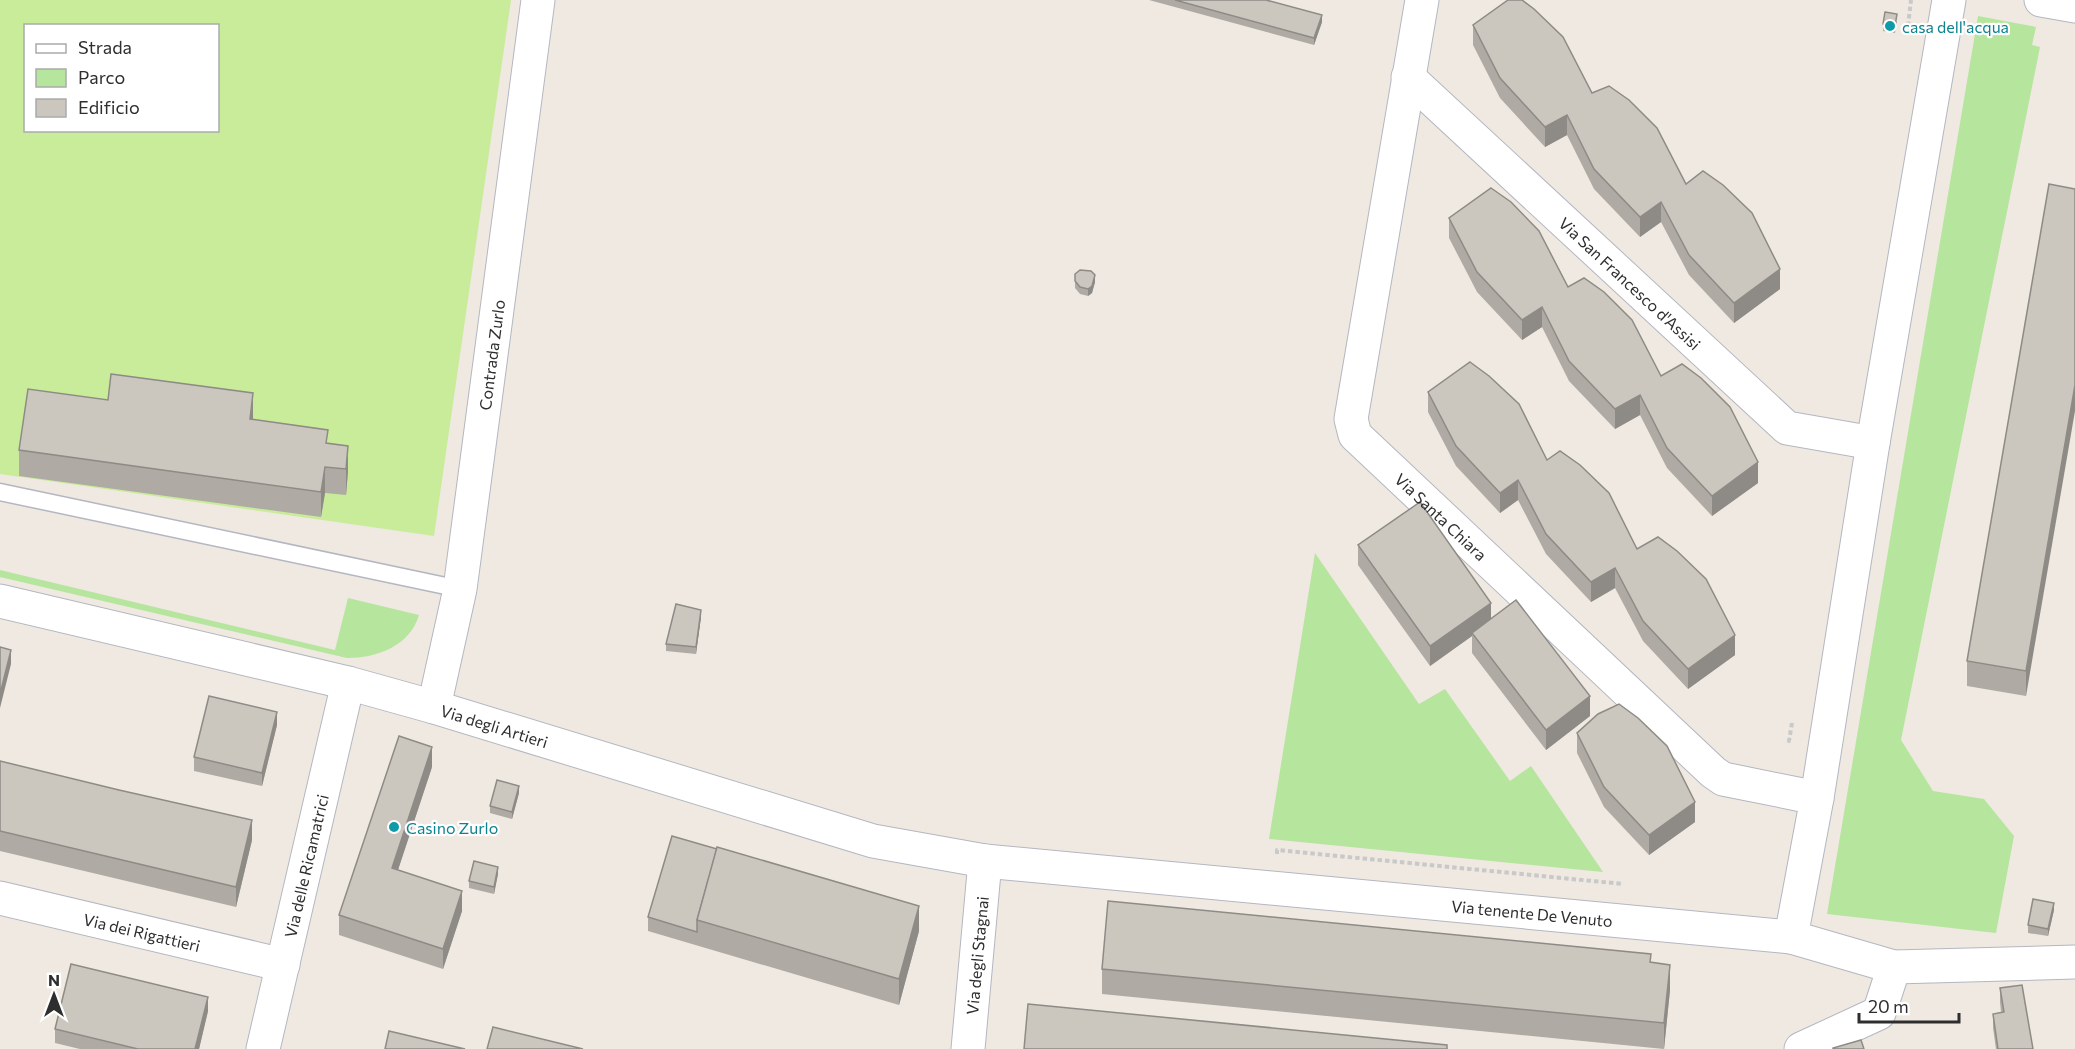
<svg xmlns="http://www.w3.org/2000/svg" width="2075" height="1049" viewBox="0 0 2075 1049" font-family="Commissioner,sans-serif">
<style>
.green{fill:#b6e59e}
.pitch{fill:#c9ec9a;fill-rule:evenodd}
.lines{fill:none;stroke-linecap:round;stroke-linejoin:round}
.lane-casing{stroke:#b4b7c1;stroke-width:19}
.street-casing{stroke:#b4b7c1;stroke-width:35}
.path{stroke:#c9c9c9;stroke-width:4;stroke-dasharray:4.5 3;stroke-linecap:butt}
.lane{stroke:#fff;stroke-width:16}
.street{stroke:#fff;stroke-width:33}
.wall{fill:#afaba4}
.shaded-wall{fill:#8e8b86}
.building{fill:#cbc7bf;stroke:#8e8b86;stroke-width:1.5}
.culture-dot{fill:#0f9aa8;stroke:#fff;stroke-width:2}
.labels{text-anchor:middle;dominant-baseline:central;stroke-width:4.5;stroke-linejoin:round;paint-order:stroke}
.culture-label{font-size:16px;fill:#0d838f;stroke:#fff;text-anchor:start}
.street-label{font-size:16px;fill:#2e2e2e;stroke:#fff}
</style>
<rect width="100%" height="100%" fill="#efe9e1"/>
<g class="green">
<polygon points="1978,16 2036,27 2032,45 2040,47 1901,740 1933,791 1984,799 2014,836 1996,933 1827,914"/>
<polygon points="1315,553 1419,704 1445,689 1510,781 1531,766 1603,872 1269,839"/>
<path d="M 0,570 L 335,650 L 348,598 L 419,615 C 410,646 377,658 347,658 L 0,577 Z"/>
</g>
<path class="pitch" d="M 0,0 L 511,0 L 434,536 L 0,474 ZM 26,26 L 218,26 L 218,130 L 26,130 Z"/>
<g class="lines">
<g class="lane-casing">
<polyline id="lane" points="0,492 460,589"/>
</g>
<g class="street-casing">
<g id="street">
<path id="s1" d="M 1422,0 L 1351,419 L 1355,435 L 1713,772 L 1723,779 L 1733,781 L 1817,798"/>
<polyline points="2041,0 2075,6"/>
<path id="s2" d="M 1408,77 L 1787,428 L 1873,443"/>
<path id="s3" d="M 0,601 L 348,683 L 434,707 L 873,841 L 985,861 L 1791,937 L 1894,967 L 2075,962"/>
<path id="s4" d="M 434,707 L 460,589 L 538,0"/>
<path id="s5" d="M 0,898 L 283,965"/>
<polyline points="1791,937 1817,798 1873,443 1949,0"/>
<path id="s6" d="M 263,1049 L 348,683"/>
<path id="s7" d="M 968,1049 L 985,861"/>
<polyline points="1801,1049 1879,1013 1894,967"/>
</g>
</g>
<g class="path">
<polyline points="1908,26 1911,0"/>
<polyline points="1792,723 1789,741 1793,741"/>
<polyline points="1277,854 1277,850 1623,884"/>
</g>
<use href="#lane" class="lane"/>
<use href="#street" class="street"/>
</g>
<g class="wall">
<polygon points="1149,0 1266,0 1322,22 1314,45"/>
<polygon points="1897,21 1895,33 1883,31 1883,24"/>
<polygon points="1473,25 1592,93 1686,184 1780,289 1734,323 1689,275 1661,222 1640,237 1594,189 1567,135 1545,147 1500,98 1473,45"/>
<polygon points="2049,184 2026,696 1967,686 1967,661"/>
<polygon points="1449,218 1568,287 1661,376 1758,483 1712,516 1667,468 1640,415 1615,429 1569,381 1542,327 1522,340 1477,292 1449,238"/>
<polygon points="1075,274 1095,282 1092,293 1088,296 1080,294 1075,288"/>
<polygon points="1428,392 1547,460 1637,549 1735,655 1688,689 1643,641 1615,588 1591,602 1546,554 1518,500 1500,513 1456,466 1428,412"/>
<polygon points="253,419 328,443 348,471 346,495 325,493 321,517 19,476 19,450"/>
<polygon points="1358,545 1491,619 1590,716 1546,750 1472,653 1472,636 1430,666 1358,565"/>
<polygon points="701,617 696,654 666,651 666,644"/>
<polygon points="277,725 262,786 194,771 194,757"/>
<polygon points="1577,733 1695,822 1649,855 1604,807 1577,753"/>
<polygon points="0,761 252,840 236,907 0,851"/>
<polygon points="432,767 398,870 462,911 443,969 339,935 339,915"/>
<polygon points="519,793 512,819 490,813 490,806"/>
<polygon points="498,874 494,894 469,888 469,881"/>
<polygon points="2054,910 2048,936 2028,933 2028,925"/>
<polygon points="648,917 919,931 899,1005 648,931"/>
<polygon points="1651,963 1670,990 1664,1049 1102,994 1102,969"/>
<polygon points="2000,988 2033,1049 1996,1049 1993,1028 1993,1014 2001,1012 2000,1002"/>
<polygon points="208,1011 199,1049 80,1049 55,1043 55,1029"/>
</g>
<g class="shaded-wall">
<polygon points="1322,15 1322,22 1314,45 1314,38"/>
<polygon points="1567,115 1567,135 1545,147 1545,127"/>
<polygon points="1661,202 1661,222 1640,237 1640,217"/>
<polygon points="1780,269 1780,289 1734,323 1734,303"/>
<polygon points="1095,275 1095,282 1092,293 1088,296 1088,289"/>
<polygon points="1542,307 1542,327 1522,340 1522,320"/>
<polygon points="2075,385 2075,411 2026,696 2026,671"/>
<polygon points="253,393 253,419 250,444 250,419"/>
<polygon points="1640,395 1640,415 1615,429 1615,409"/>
<polygon points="348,446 348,471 346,495 346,469"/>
<polygon points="1758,462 1758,483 1712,516 1712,496"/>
<polygon points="325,467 325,493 321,517 321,492"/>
<polygon points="1518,480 1518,500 1500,513 1500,493"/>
<polygon points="1615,568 1615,588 1591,602 1591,582"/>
<polygon points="1491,603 1491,623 1472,633 1472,636 1430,666 1430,646"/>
<polygon points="701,610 701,617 696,654 696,647"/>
<polygon points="1735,635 1735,655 1688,689 1688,669"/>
<polygon points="11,650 11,664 0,708 0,694"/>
<polygon points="1590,696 1590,716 1546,750 1546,730"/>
<polygon points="277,712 277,725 262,786 262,773"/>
<polygon points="432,747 432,767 392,888 392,868"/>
<polygon points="519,786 519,793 512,819 512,812"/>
<polygon points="1695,802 1695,822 1649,855 1649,835"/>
<polygon points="252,820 252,840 236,907 236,887"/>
<polygon points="498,867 498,874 494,894 494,887"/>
<polygon points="462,891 462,911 443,969 443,949"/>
<polygon points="2054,903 2054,910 2048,936 2048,929"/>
<polygon points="919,906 919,931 899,1005 899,979"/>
<polygon points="1670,965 1670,990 1664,1049 1664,1023"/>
<polygon points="208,997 208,1011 199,1049 195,1049"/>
</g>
<g class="building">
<polygon points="1175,0 1266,0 1322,15 1314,38"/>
<polygon points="1508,0 1522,0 1534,9 1563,37 1592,93 1609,86 1629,100 1657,128 1686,184 1703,171 1723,185 1752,213 1780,269 1734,303 1689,255 1661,202 1640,217 1594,169 1567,115 1545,127 1500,78 1473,25"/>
<polygon points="1885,12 1897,14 1895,26 1883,24"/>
<polygon points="2049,184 2075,189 2075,385 2026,671 1967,661"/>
<polygon points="1491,188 1511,202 1539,231 1568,287 1584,278 1604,292 1632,320 1661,376 1682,364 1701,378 1730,407 1758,462 1712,496 1667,448 1640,395 1615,409 1569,361 1542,307 1522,320 1477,272 1449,218"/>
<polygon points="1080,270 1091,271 1095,275 1092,286 1088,289 1080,287 1075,281 1075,274"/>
<polygon points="1470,362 1489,376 1519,404 1547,460 1560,451 1580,465 1609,493 1637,549 1658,537 1677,551 1706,579 1735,635 1688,669 1643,621 1615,568 1591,582 1546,534 1518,480 1500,493 1456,446 1428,392"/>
<polygon points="111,374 253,393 250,419 328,430 326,443 348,446 346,469 325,467 321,492 19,450 28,389 108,400"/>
<polygon points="1420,502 1491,603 1430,646 1358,545"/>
<polygon points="1516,600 1590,696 1546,730 1472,633"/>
<polygon points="676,604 701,610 696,647 666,644"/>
<polygon points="0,647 11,650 0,694"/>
<polygon points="209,696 277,712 262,773 194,757"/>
<polygon points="1619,704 1638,718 1667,746 1695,802 1649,835 1604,787 1577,733 1598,714"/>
<polygon points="399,736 432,747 392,868 462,891 443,949 339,915"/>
<polygon points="0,761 119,790 252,820 236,887 0,831"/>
<polygon points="497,780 519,786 512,812 490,806"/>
<polygon points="672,836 717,849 697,920 697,932 648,917"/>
<polygon points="717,847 919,906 899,979 697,920"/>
<polygon points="474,861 498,867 494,887 469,881"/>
<polygon points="2033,899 2054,903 2048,929 2028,925"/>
<polygon points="1108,901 1651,954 1650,962 1670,965 1664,1023 1102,969"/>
<polygon points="71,964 208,997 195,1049 138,1049 55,1029"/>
<polygon points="2022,985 2033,1049 1998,1049 1993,1014 2004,1012 2000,988"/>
<polygon points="1028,1004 1447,1045 1447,1049 1024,1049"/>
<polygon points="493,1027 583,1049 487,1049"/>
<polygon points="389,1031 465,1049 385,1049"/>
<polygon points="1861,1040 1864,1049 1833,1049 1833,1048"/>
</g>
<g class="culture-dot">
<circle cx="1890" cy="26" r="6"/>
<circle cx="394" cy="827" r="6"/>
</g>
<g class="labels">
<g class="culture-label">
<text x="1902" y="26">casa dell'acqua</text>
<text x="406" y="827">Casino Zurlo</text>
</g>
<g class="street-label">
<text stroke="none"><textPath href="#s2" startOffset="303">Via San Francesco d'Assisi</textPath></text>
<text stroke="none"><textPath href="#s4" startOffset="357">Contrada Zurlo</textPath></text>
<text stroke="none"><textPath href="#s1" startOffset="560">Via Santa Chiara</textPath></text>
<text stroke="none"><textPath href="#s3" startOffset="510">Via degli Artieri</textPath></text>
<text stroke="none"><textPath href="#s6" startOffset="188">Via delle Ricamatrici</textPath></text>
<text stroke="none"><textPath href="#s3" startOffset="1569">Via tenente De Venuto</textPath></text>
<text stroke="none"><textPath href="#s5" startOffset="146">Via dei Rigattieri</textPath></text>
<text stroke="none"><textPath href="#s7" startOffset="94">Via degli Stagnai</textPath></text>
</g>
</g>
<rect x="24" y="24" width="195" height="108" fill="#ffffff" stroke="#ababab" stroke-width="1.5"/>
<rect x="36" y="44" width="30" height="9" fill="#ffffff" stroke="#ababab" stroke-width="1.5"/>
<text x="78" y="54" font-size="18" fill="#2e2e2e">Strada</text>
<rect x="36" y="69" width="30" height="18" fill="#b6e59e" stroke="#ababab" stroke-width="1.5"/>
<text x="78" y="84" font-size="18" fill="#2e2e2e">Parco</text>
<rect x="36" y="99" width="30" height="18" fill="#cbc7bf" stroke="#ababab" stroke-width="1.5"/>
<text x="78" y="114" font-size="18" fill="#2e2e2e">Edificio</text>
<g transform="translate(54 995)" stroke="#ffffff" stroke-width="4.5" paint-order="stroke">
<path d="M0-4.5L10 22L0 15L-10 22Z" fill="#2e2e2e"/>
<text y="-9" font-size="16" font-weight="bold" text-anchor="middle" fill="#2e2e2e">N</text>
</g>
<path d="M1859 1013v9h100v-9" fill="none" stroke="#2e2e2e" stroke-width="3"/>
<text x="1868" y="1013" font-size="18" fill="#2e2e2e" stroke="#ffffff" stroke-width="4.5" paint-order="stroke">20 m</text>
</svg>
